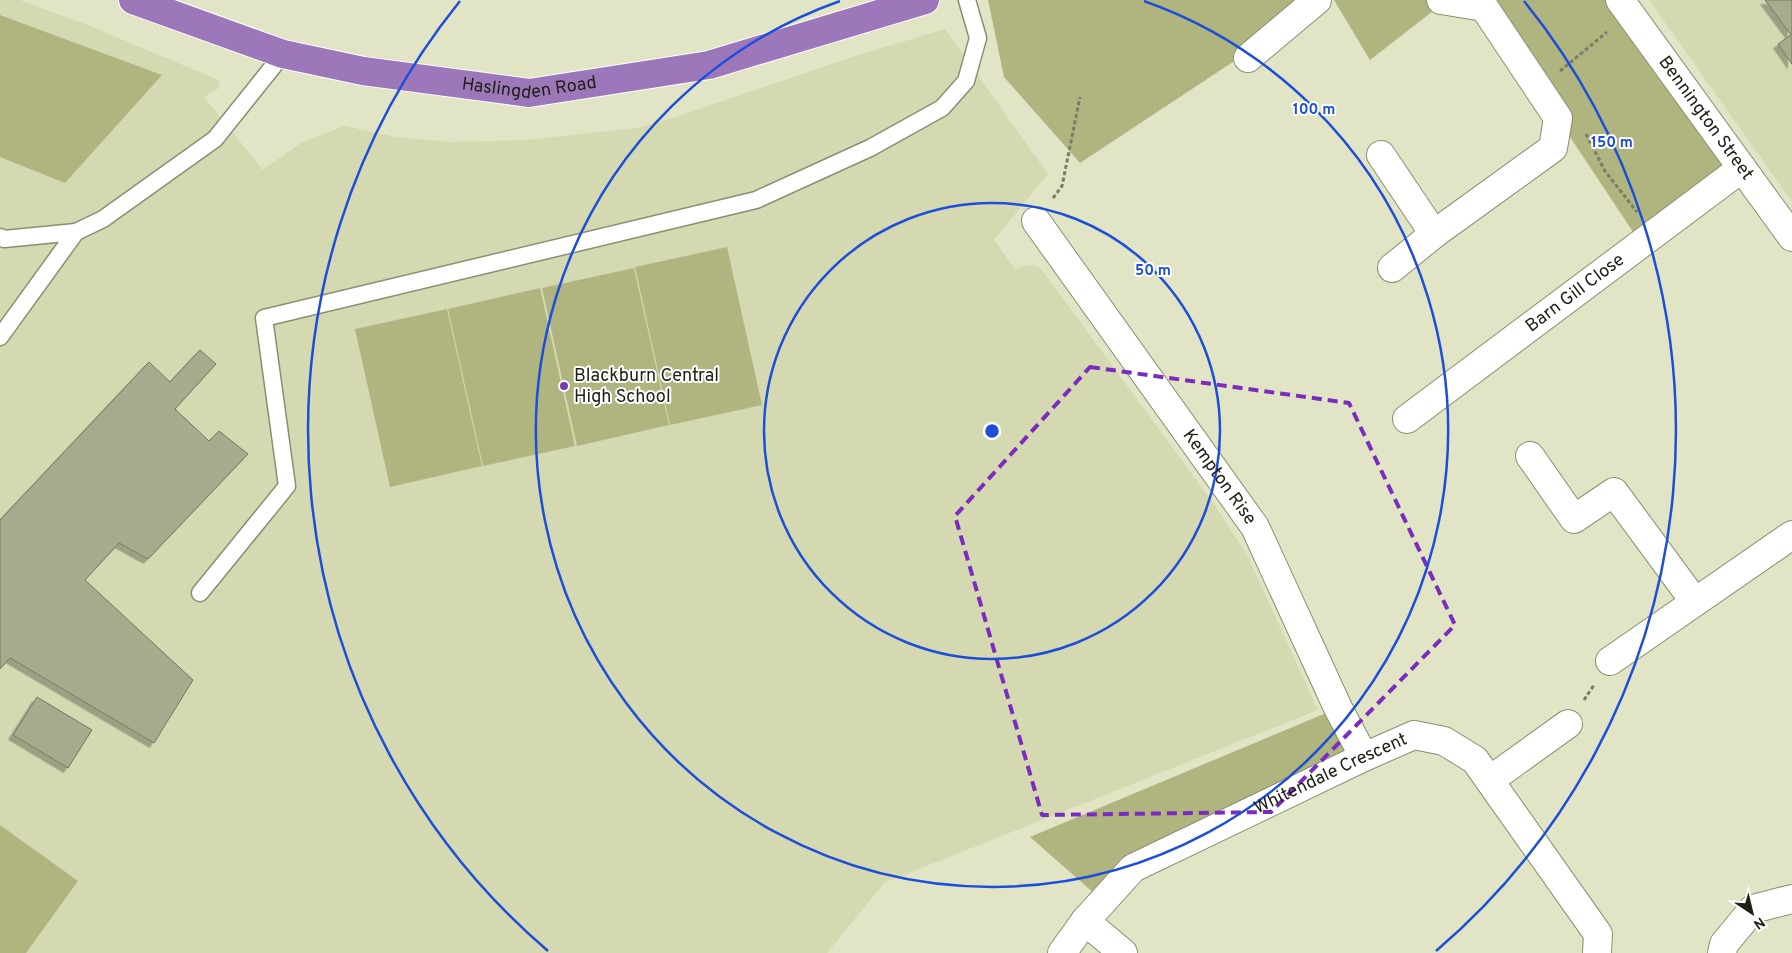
<svg xmlns="http://www.w3.org/2000/svg" width="1792" height="953" viewBox="0 0 1792 953" font-family="Overpass,sans-serif">
<style>
.built{fill:#d5d9b2}
.green{fill:#b0b580}
.building{fill:#a7aa8c;stroke:#74775b;filter:url(#shadow)}
.lines{fill:none;stroke-linecap:round;stroke-linejoin:round}
.lane-casing{stroke:#8b8e71;stroke-width:19}
.street-casing{stroke:#8b8e71;stroke-width:30}
.highway-casing{stroke:#fff;stroke-width:30}
.path{stroke:#797c67;stroke-width:3;stroke-dasharray:4 2.5;stroke-linecap:butt}
.lane{stroke:#fff;stroke-width:16}
.street{stroke:#fff;stroke-width:28}
.highway{stroke:#9c78bb;stroke-width:28}
.marked{fill:none;stroke:#7b2cbf;stroke-width:4;stroke-dasharray:10 6;stroke-linejoin:round}
.ring{fill:none;stroke:#1d4ed8;stroke-width:2.5}
.poi-dot{fill:#7c38ab;stroke:#fff;stroke-width:2}
.labels{text-anchor:middle;dominant-baseline:central;stroke-width:4;stroke-linejoin:round;paint-order:stroke}
.street-label{font-size:18px;fill:#202116;stroke:#fff}
.poi-label{font-size:18px;fill:#202116;stroke:#fff;text-anchor:start}
.centre{fill:#1d4ed8;stroke:#fff;stroke-width:2.5}
.ring-label{font-size:15px;text-anchor:middle;font-weight:bold;fill:#1d4ed8;stroke:#fff;stroke-width:4;stroke-linejoin:round;paint-order:stroke}
</style>
<defs>
<filter id="shadow"><feDropShadow dx="-4.5" dy="4.5" stdDeviation="0" flood-color="#0004"/></filter>
</defs>
<rect width="100%" height="100%" fill="#e1e5c6"/>
<g class="built">
<polygon points="0,0 20,0 90,26 216,79 220,83 219,88 204,97 263,170 302,142 345,126 395,137 450,142 524,140 637,128 676,117 849,58 945,29 1048,174 994,240 1016,270 1022,266 1030,265 1037,266 1042,270 1214,504 1247,555 1318,710 884,883 827,953 0,953"/>
<polygon points="1649,0 1792,0 1792,202"/>
</g>
<g class="green">
<polygon points="988,0 1315,0 1251,50 1080,163 1004,77"/>
<polygon points="1334,0 1435,0 1446,1 1370,60"/>
<polygon points="1493,0 1620,0 1742,168 1641,244 1484,7"/>
<polygon points="0,15 162,75 65,183 0,157"/>
<polygon points="727,247 762,405 670,425 635,267"/>
<polygon points="634,268 669,425 577,446 542,288"/>
<polygon points="540,288 575,446 483,466 448,309"/>
<polygon points="447,309 482,466 390,487 355,329"/>
<polygon points="1338,708 1364,757 1133,868 1103,901 1030,837"/>
<polygon points="0,825 78,881 26,953 0,953"/>
</g>
<g class="building">
<polygon points="1765,0 1792,0 1792,64 1778,44 1791,35"/>
<polygon points="200,350 216,364 175,409 209,441 219,431 248,454 148,559 119,543 85,580 193,680 154,743 10,658 0,669 0,520 149,362 170,382"/>
<polygon points="37,697 92,730 68,768 13,735"/>
</g>
<g class="lines">
<g class="lane-casing">
<g id="lane">
<polyline points="0,237 4,239 76,232 103,219 215,139 283,54"/>
<polyline points="0,337 76,232"/>
<polyline points="200,593 287,486 264,318 756,200 870,148 942,108 966,81 978,38 967,0"/>
</g>
</g>
<g class="street-casing">
<g id="street">
<path id="s1" d="M 1620,0 L 1792,237"/>
<polyline points="1248,58 1317,0"/>
<polyline points="1381,155 1434,234"/>
<path id="s2" d="M 1036,221 L 1255,527 L 1338,708 L 1364,757"/>
<polyline points="1392,268 1434,234 1553,148 1558,118 1484,7 1441,0"/>
<path id="s3" d="M 1407,419 L 1742,168"/>
<polyline points="1530,456 1574,519 1614,492 1695,602"/>
<polyline points="1610,661 1792,535"/>
<polyline points="1490,780 1568,724"/>
<polyline points="1085,921 1123,953"/>
<path id="s4" d="M 1062,953 L 1085,921 L 1133,868 L 1364,757 L 1414,735 L 1444,741 L 1475,760 L 1598,934 L 1597,953"/>
<polyline points="1722,953 1724,944 1753,909 1792,899"/>
</g>
</g>
<g class="highway-casing">
<g id="highway">
<path id="s5" d="M 133,0 L 283,54 L 363,71 L 529,93 L 709,65 L 925,0"/>
</g>
</g>
<g class="path">
<polyline points="1560,71 1607,32"/>
<polyline points="1586,134 1605,171 1637,212"/>
<polyline points="1053,198 1062,186 1080,97"/>
<polyline points="1584,700 1594,685"/>
</g>
<use href="#lane" class="lane"/>
<use href="#street" class="street"/>
<use href="#highway" class="highway"/>
</g>
<path class="marked" d="M 1090,367 L 1349,403 L 1455,625 L 1271,812 L 1042,815 L 955,516 Z"/>
<g class="ring">
<circle cx="992" cy="431" r="228"/>
<path d="M1144 1A456 456 0 1 1 840 1"/>
<path d="M548 951A684 684 0 0 1 460 1M1524 1A684 684 0 0 1 1436 951"/>
</g>
<circle class="poi-dot" cx="564" cy="386" r="5"/>
<g class="labels">
<g class="street-label">
<text stroke="none"><textPath href="#s5" startOffset="409">Haslingden Road</textPath></text>
<text stroke="none"><textPath href="#s1" startOffset="146">Bennington Street</textPath></text>
<text stroke="none"><textPath href="#s3" startOffset="210">Barn Gill Close</textPath></text>
<text stroke="none"><textPath href="#s2" startOffset="315">Kempton Rise</textPath></text>
<text stroke="none"><textPath href="#s4" startOffset="330">Whitendale Crescent</textPath></text>
</g>
<g class="poi-label">
<text x="574" y="376">Blackburn Central<tspan x="574" dy="21">High School</tspan></text>
</g>
</g>
<circle cx="992" cy="431" r="8" class="centre"/>
<g class="ring-label">
<text x="1314" y="114">100 m</text>
<text x="1612" y="147">150 m</text>
<text x="1153" y="275">50 m</text>
</g>
<g transform="translate(1752 913) rotate(145)" stroke="#ffffff" stroke-width="4" paint-order="stroke">
<path d="M0-4L9 19L0 12L-9 19Z" fill="#202116"/>
<text y="-8" font-size="14" font-weight="bold" text-anchor="middle" fill="#202116">N</text>
</g>
</svg>
